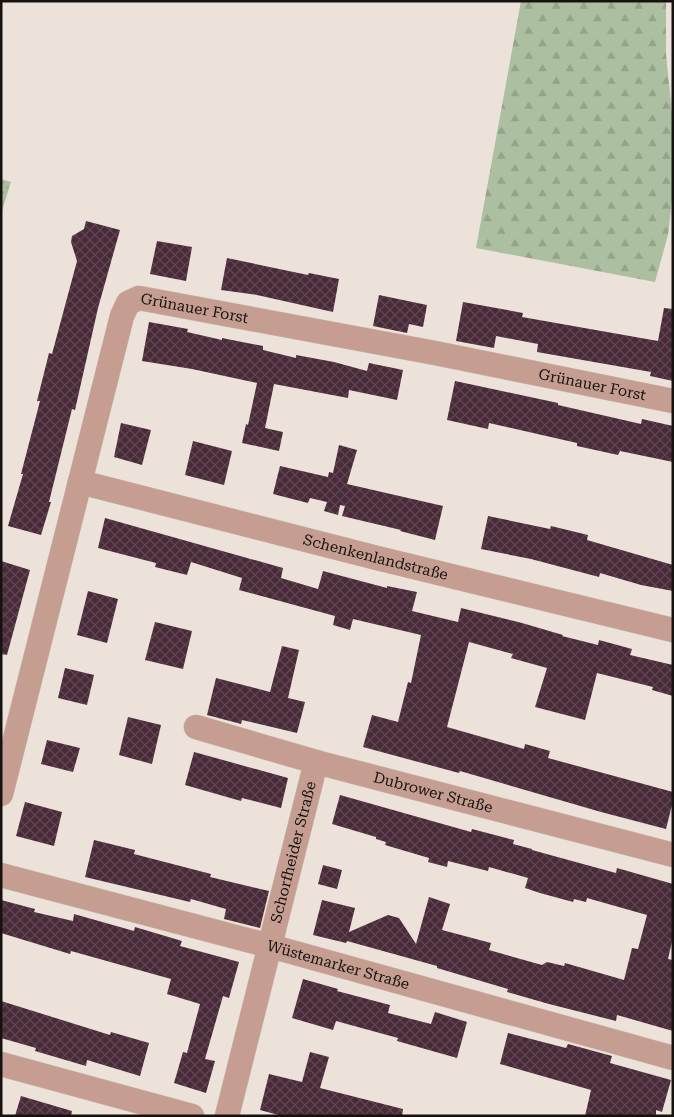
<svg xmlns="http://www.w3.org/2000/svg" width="674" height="1117" viewBox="0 0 674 1117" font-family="'Roboto Serif',serif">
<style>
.grass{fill:url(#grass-dots)}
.forest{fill:url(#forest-firs)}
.building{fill:url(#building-cross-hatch)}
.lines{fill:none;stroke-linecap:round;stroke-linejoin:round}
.minor-casing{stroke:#c6bdb5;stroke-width:25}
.minor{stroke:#c59e91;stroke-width:24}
.labels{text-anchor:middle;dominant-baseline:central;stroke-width:5;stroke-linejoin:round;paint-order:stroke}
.street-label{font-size:15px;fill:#16120f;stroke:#faefe7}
</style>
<defs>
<pattern id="grass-dots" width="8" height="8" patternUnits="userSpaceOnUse" patternTransform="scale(1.25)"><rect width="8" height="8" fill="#acc0a1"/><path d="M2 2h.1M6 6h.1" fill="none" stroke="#93a489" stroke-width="1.8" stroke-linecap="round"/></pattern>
<pattern id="forest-firs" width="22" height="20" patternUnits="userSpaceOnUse" patternTransform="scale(1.25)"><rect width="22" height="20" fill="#acc0a1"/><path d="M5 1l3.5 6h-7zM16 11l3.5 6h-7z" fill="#93a489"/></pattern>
<pattern id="building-cross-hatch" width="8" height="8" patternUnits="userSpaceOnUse" patternTransform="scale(1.25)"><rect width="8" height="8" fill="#492a39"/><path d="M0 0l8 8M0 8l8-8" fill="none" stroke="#5f4652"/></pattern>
</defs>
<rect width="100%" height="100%" fill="#ede2da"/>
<polygon class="grass" points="1,179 11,182 1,214"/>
<polygon class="forest" points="521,1 666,1 666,54 673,123 673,192 668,235 655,282 476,248"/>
<g class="building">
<polygon points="86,221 120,230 98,308 75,410 72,409 49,502 51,502 41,535 8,526 23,474 21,474 40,401 37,401 49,353 52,354 77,261 71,242 72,236 84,229"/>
<polygon points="157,241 192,247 186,281 150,274"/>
<polygon points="227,258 308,275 309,273 339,279 333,312 257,295 221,290"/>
<polygon points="379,295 427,305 423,327 409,324 407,333 373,326"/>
<polygon points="463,302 523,313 522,317 658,341 664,308 673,309 673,381 650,376 651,372 537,352 538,344 496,336 494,348 456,341"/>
<polygon points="149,322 188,329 187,332 222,340 222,338 263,346 263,350 296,358 296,355 334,362 367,371 369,363 403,370 397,400 349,390 348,398 274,384 265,428 283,432 279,451 242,443 246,424 248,425 257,383 192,369 142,361"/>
<polygon points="455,381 558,403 558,405 641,424 642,419 673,426 673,462 620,451 618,455 577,446 577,443 489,423 488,429 447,420"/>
<polygon points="121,423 151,430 142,465 114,457"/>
<polygon points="193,441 232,451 224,485 185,475"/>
<polygon points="339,445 357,450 347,484 443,506 435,540 400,531 401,530 342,516 345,506 340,505 338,515 324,511 327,502 310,498 308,503 273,494 280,466 328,477 329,472 333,473"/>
<polygon points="488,516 550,529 551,526 588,535 587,540 673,565 673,591 641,585 600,573 599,577 531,559 481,549"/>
<polygon points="105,518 283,568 281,578 318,589 323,571 387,588 387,586 417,592 412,611 458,622 461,608 522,623 563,635 562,636 598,645 599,640 632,649 630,655 673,665 673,696 652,690 653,687 597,673 585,720 535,707 547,668 511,658 513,654 469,642 447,727 524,749 525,744 550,751 548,758 673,792 673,801 666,829 601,812 460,771 459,773 363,747 372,715 398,722 408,682 411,683 421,635 353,619 350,630 333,625 335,616 239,590 242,578 191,562 187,575 155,567 156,563 98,548"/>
<polygon points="1,561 30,570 7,655 1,654"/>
<polygon points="88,591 118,599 107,643 77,635"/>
<polygon points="155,622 192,631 183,669 145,660"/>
<polygon points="282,646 299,650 288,698 305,702 297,733 242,720 241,724 207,715 216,678 270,692"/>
<polygon points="65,668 94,675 87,705 58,698"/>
<polygon points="128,717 161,725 152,764 119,755"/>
<polygon points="47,740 80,748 73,772 41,764"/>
<polygon points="194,752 288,778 281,808 242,798 241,801 185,785"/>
<polygon points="340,795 471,832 472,829 514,840 513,844 532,849 532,850 583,864 616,873 617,868 673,884 673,937 668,959 673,960 673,1031 617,1015 616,1021 549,1004 507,992 508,989 437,968 437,966 347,941 346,943 313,935 322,900 355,908 349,932 388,915 399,918 416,944 429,897 450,904 442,930 491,943 489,950 542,965 547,962 564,966 565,963 624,980 632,948 638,949 647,915 587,898 586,902 574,899 573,902 540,893 525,888 528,878 489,867 488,871 448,861 447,867 428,862 429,858 385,845 386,842 376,839 376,837 332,824"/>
<polygon points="25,802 62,812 54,846 16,836"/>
<polygon points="94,840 135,850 134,854 211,874 210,877 269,891 260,928 224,919 226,909 191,899 190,902 85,877"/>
<polygon points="323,865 342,870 337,889 318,884"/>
<polygon points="1,900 35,909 34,912 73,921 74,914 134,931 135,927 182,941 180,946 239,962 229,998 223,996 205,1059 215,1061 206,1093 174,1083 183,1052 187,1053 200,1004 167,994 171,979 71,951 70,954 1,933"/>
<polygon points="303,979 338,989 337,991 390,1005 388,1013 431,1024 435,1012 467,1022 457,1058 397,1041 398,1038 336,1021 333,1030 292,1018"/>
<polygon points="1,1001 110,1035 111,1032 149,1043 140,1076 87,1060 86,1066 35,1051 36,1048 1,1038"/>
<polygon points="508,1033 566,1048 568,1044 612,1056 610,1063 671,1080 662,1112 656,1110 656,1116 585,1116 591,1090 500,1064"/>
<polygon points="310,1052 329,1057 320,1088 403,1109 402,1116 282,1116 260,1110 269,1074 302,1082"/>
<polygon points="21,1096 72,1111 71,1116 15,1116"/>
</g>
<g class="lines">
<g class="minor-casing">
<g id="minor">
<path id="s1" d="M 80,482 L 377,558 L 673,630"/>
<path id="s2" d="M 196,727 L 316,762 L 673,855"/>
<path id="s3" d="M 1,794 L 122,316 L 128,303 L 139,298 L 435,353 L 673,401"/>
<path id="s4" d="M 1,875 L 270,946 L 673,1058"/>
<polyline points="1,1064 192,1116"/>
<path id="s5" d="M 227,1116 L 316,762"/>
</g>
</g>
<use href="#minor" class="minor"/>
</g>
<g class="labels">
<g class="street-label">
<text stroke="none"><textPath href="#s3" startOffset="576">Grünauer Forst</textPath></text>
<text stroke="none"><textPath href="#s3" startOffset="981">Grünauer Forst</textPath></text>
<text stroke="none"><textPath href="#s1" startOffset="305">Schenkenlandstraße</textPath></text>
<text stroke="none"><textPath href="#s2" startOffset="246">Dubrower Straße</textPath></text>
<text stroke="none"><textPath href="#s5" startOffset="272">Schorfheider Straße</textPath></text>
<text stroke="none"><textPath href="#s4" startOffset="349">Wüstemarker Straße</textPath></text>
</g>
</g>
<rect width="674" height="1117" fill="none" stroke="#16120f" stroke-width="5"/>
</svg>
